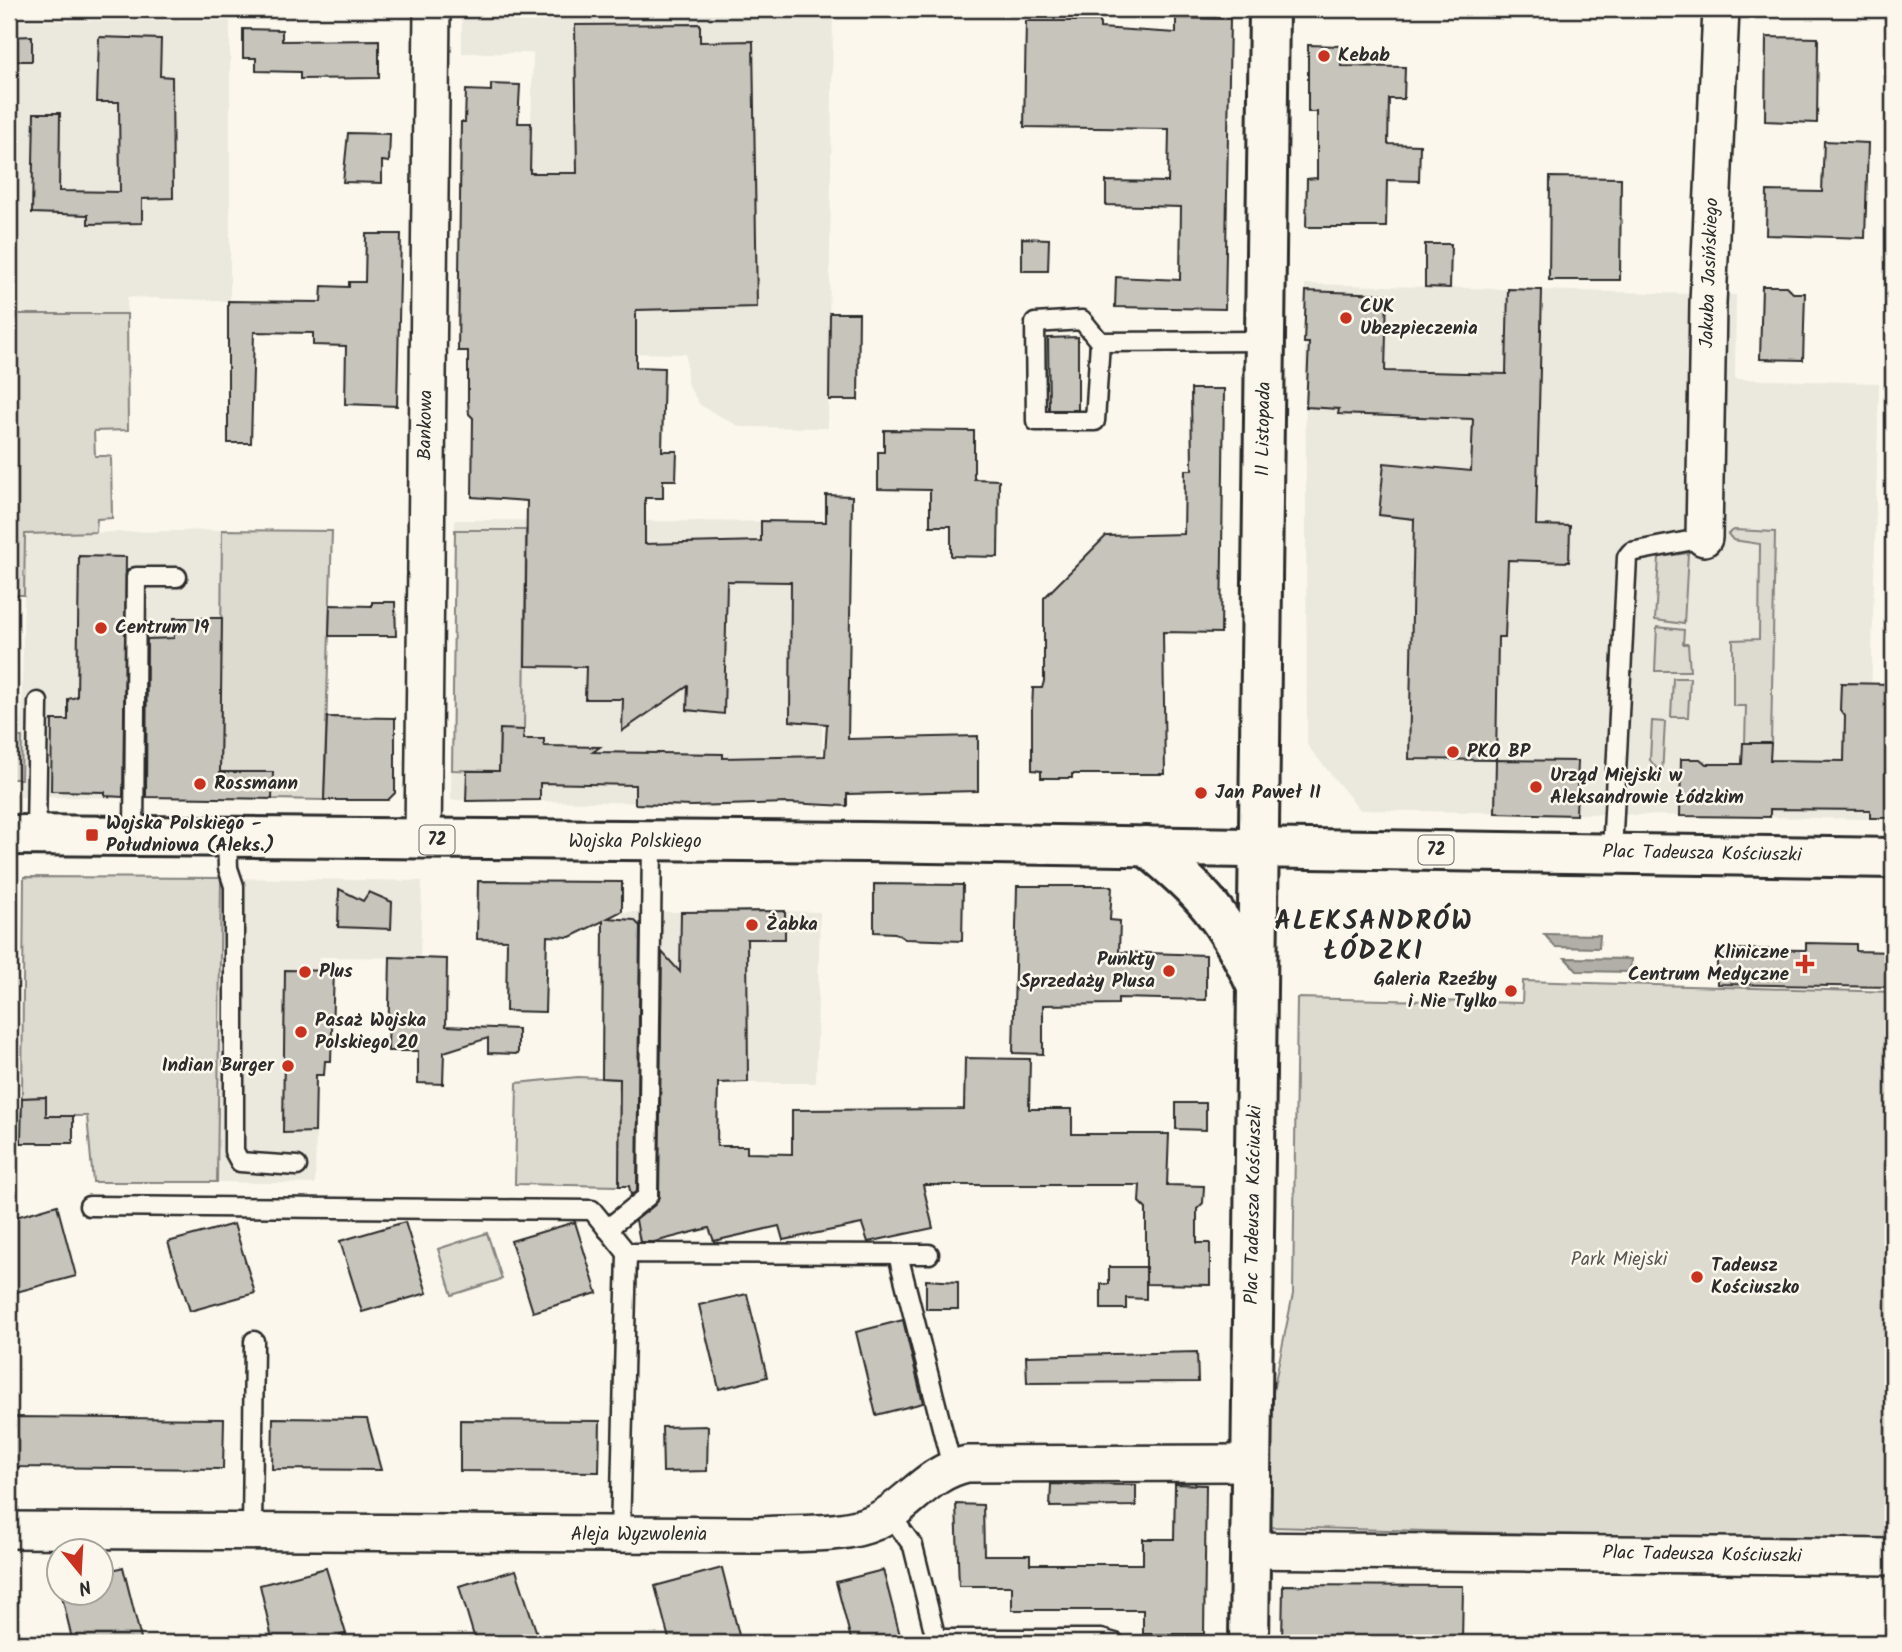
<svg xmlns="http://www.w3.org/2000/svg" width="1902" height="1652" viewBox="0 0 1902 1652" font-family="Kalam,sans-serif">
<style>
.built{fill:#ebe8de}
.green{fill:#dddad0;stroke:#84827e;stroke-width:2}
.water{fill:#b1afa7;stroke:#7b7a75;stroke-width:2}
.building{fill:#c7c4bc;stroke:#2b2b2b;stroke-width:2}
.lines{fill:none;stroke-linecap:round;stroke-linejoin:round}
.lane-casing{stroke:#2b2b2b;stroke-width:23}
.street-casing{stroke:#2b2b2b;stroke-width:40}
.secondary-casing{stroke:#2b2b2b;stroke-width:44}
.primary-casing{stroke:#2b2b2b;stroke-width:44}
.lane{stroke:#fbf7ec;stroke-width:18}
.street{stroke:#fbf7ec;stroke-width:35}
.secondary{stroke:#fbf7ec;stroke-width:38}
.primary{stroke:#fbf7ec;stroke-width:38}
.poi-dot{fill:#c8321e;stroke:#fbf7ec;stroke-width:2.5}
.labels{text-anchor:middle;dominant-baseline:central;stroke-width:5;stroke-linejoin:round;paint-order:stroke}
.shield{fill:#fbf7ec;stroke:#696865;stroke-width:2}
.shield-label{font-size:18px;font-weight:bold;fill:#2b2b2b}
.poi-label{font-size:19px;font-weight:bold;fill:#2b2b2b;stroke:#fbf7ec;text-anchor:start}
.street-label{font-size:19px;fill:#2b2b2b;stroke:#fbf7ec}
.park-label{font-size:19px;fill:#585754;stroke:#fbf7ec}
.district-label{font-size:26px;font-weight:bold;letter-spacing:2px;fill:#2b2b2b;stroke:#fbf7ec}
</style>
<rect width="100%" height="100%" fill="#fbf7ec"/>
<filter id="ink" filterUnits="userSpaceOnUse"><feTurbulence type="fractalNoise" baseFrequency=".0143" numOctaves="2"/><feDisplacementMap in="SourceGraphic" scale="14" xChannelSelector="R" yChannelSelector="G"/><feConvolveMatrix kernelMatrix="1 2 1 2 8 2 1 2 1" color-interpolation-filters="sRGB"/></filter>
<g filter="url(#ink)">
<g class="built">
<polygon points="462,9 833,9 828,428 740,427 700,405 687,383 686,354 458,351 461,122 531,123 533,53 462,53"/>
<polygon points="9,21 230,21 230,301 127,297 127,314 9,314"/>
<polygon points="1305,284 1736,295 1735,379 1879,383 1868,819 1360,810 1307,745"/>
<polygon points="455,520 826,522 821,805 451,800"/>
<polygon points="222,530 222,734 217,798 20,797 25,534"/>
<polygon points="221,878 422,881 420,958 319,957 315,1184 217,1182"/>
<polygon points="785,911 820,912 816,1083 718,1083 717,1185 619,1186 622,912 720,912 720,938 784,939"/>
</g>
<g class="green">
<polygon points="9,314 127,314 128,430 94,431 95,456 111,456 112,518 97,519 96,532 25,534 24,595 9,595"/>
<polygon points="222,530 332,531 324,800 272,799 272,772 220,772"/>
<polygon points="455,530 526,530 524,730 500,730 499,771 452,770"/>
<polygon points="1734,530 1775,532 1771,743 1745,743 1746,706 1733,706 1733,640 1759,639 1760,544 1733,540 1728,534"/>
<polygon points="1688,553 1684,624 1655,620 1659,557"/>
<polygon points="1657,627 1684,630 1683,644 1688,644 1690,671 1655,671"/>
<polygon points="1673,678 1690,678 1688,717 1671,717"/>
<polygon points="1652,721 1665,722 1662,775 1650,760"/>
<polygon points="9,737 22,737 21,779 9,779"/>
<polygon points="24,877 221,878 217,1182 93,1182 87,1116 21,1116 22,1108 46,1107 46,1097 22,1098"/>
<polygon points="1523,981 1893,992 1893,1543 1270,1527 1268,1416 1293,1294 1297,998 1522,1003"/>
<polygon points="578,1077 620,1079 619,1186 515,1184 517,1083"/>
<polygon points="487,1233 502,1279 452,1295 438,1249"/>
</g>
<g class="water">
<polygon points="1544,934 1600,935 1599,948 1555,947"/>
<polygon points="1565,958 1631,959 1630,972 1577,971"/>
</g>
<g class="building">
<polygon points="1176,18 1230,19 1225,309 1115,307 1116,277 1180,280 1181,207 1106,205 1106,181 1168,182 1169,129 1024,127 1026,21 1100,21 1100,28 1176,33"/>
<polygon points="700,24 700,42 753,41 757,307 636,310 636,367 664,368 662,451 677,451 676,480 663,480 663,498 645,498 645,544 761,541 761,521 826,522 826,495 852,496 848,739 978,736 978,791 847,794 847,806 788,803 692,806 635,804 635,785 540,783 540,800 466,801 467,771 499,771 500,729 524,730 523,739 544,739 544,746 600,747 593,752 723,754 723,758 825,756 827,724 790,721 791,582 727,581 724,714 687,710 688,686 622,731 623,699 585,699 586,667 525,666 527,501 472,497 473,418 469,414 468,401 468,351 458,351 461,122 465,122 466,90 491,91 491,84 520,85 518,123 531,123 530,173 577,173 575,25"/>
<polygon points="243,29 282,30 282,41 379,40 379,78 300,79 300,72 256,71 256,58 243,58"/>
<polygon points="32,36 32,61 9,61 9,37"/>
<polygon points="99,37 161,39 160,76 172,77 173,198 142,199 142,223 88,224 88,215 32,213 34,113 60,113 59,191 120,192 119,102 97,102"/>
<polygon points="1766,37 1818,38 1817,123 1765,121"/>
<polygon points="1308,45 1341,46 1341,66 1405,67 1404,99 1389,99 1388,144 1420,145 1419,181 1387,180 1386,227 1306,227 1307,179 1317,178 1317,112 1308,112"/>
<polygon points="348,133 390,134 389,162 382,161 382,183 343,182"/>
<polygon points="1824,141 1868,143 1865,238 1766,235 1767,191 1822,192"/>
<polygon points="1550,177 1621,178 1620,280 1549,280"/>
<polygon points="366,234 401,234 397,406 345,404 346,346 313,345 313,333 254,332 251,443 228,443 228,301 321,302 322,286 349,287 349,282 365,282"/>
<polygon points="1022,238 1049,239 1048,271 1022,271"/>
<polygon points="1425,244 1451,244 1450,288 1425,287"/>
<polygon points="1762,286 1786,286 1793,293 1805,293 1803,360 1760,359"/>
<polygon points="1508,289 1542,290 1536,525 1570,526 1569,562 1508,560 1505,637 1498,637 1496,760 1409,759 1414,519 1379,515 1384,463 1471,471 1473,419 1338,414 1339,409 1306,407 1309,343 1304,343 1306,291 1387,294 1385,371 1506,374"/>
<polygon points="830,313 859,313 858,400 829,400"/>
<polygon points="1078,337 1078,410 1049,410 1048,338"/>
<polygon points="1191,389 1224,389 1221,633 1163,632 1165,774 1072,774 1072,778 1041,778 1041,771 1032,770 1032,710 1033,688 1042,688 1044,681 1044,598 1106,536 1184,534 1185,470 1192,470"/>
<polygon points="884,430 974,431 974,479 999,480 998,557 951,556 951,526 930,526 930,490 878,489 878,452 884,452"/>
<polygon points="79,556 126,557 123,797 105,796 105,792 51,791 52,720 68,720 68,699 77,697"/>
<polygon points="372,602 395,602 396,636 329,636 330,605 372,606"/>
<polygon points="174,618 222,618 220,772 273,772 272,799 146,797 147,639 174,638"/>
<polygon points="1841,683 1893,684 1893,818 1870,818 1870,810 1770,809 1770,817 1680,816 1681,759 1700,759 1706,764 1742,764 1743,743 1771,743 1770,760 1844,761 1845,716 1840,710"/>
<polygon points="327,717 395,718 395,793 388,800 324,800"/>
<polygon points="1496,760 1578,761 1576,815 1495,813"/>
<polygon points="478,881 622,882 622,911 608,918 634,920 640,926 637,1191 631,1195 629,1186 619,1186 620,1079 602,1078 603,921 570,937 547,936 545,1012 506,1011 507,940 477,939"/>
<polygon points="874,884 963,885 962,941 905,939 895,933 874,932"/>
<polygon points="1017,886 1112,886 1110,920 1120,921 1119,952 1206,955 1206,1000 1118,998 1118,1004 1043,1005 1043,1054 1013,1053"/>
<polygon points="339,889 363,901 369,892 392,902 391,929 338,927"/>
<polygon points="785,911 785,939 747,939 748,1082 718,1083 717,1146 747,1146 747,1153 792,1154 792,1110 964,1109 965,1058 1030,1059 1029,1109 1072,1109 1072,1134 1169,1134 1167,1185 1204,1186 1203,1203 1197,1209 1197,1243 1210,1243 1210,1285 1146,1284 1146,1209 1139,1202 1140,1185 923,1185 933,1228 868,1242 862,1224 783,1240 779,1226 714,1241 709,1228 654,1242 640,1242 636,1220 656,1204 659,1196 662,952 680,972 681,912"/>
<polygon points="1806,943 1856,944 1856,951 1893,952 1893,987 1717,984 1717,949 1806,950"/>
<polygon points="390,957 447,959 446,1026 518,1029 518,1054 488,1053 488,1038 444,1052 443,1084 418,1083 418,1051 388,1051"/>
<polygon points="285,970 334,971 331,1061 325,1061 324,1075 316,1075 315,1132 283,1133"/>
<polygon points="46,1097 46,1116 73,1116 73,1143 21,1143 22,1098"/>
<polygon points="1176,1103 1206,1103 1206,1130 1176,1129"/>
<polygon points="57,1205 76,1276 9,1294 9,1219"/>
<polygon points="405,1222 427,1293 362,1312 340,1241"/>
<polygon points="575,1222 597,1293 533,1312 511,1241"/>
<polygon points="234,1224 255,1293 190,1311 168,1242"/>
<polygon points="1109,1267 1146,1267 1146,1299 1126,1298 1126,1309 1101,1309 1101,1284 1109,1284"/>
<polygon points="926,1280 958,1282 958,1309 926,1309"/>
<polygon points="747,1294 767,1377 719,1389 699,1305"/>
<polygon points="903,1320 923,1403 876,1415 856,1332"/>
<polygon points="1197,1352 1198,1382 1027,1383 1026,1356"/>
<polygon points="14,1417 224,1419 223,1469 13,1467"/>
<polygon points="273,1418 367,1419 381,1470 272,1469"/>
<polygon points="460,1420 600,1421 599,1472 460,1471"/>
<polygon points="708,1426 707,1471 663,1472 662,1427"/>
<polygon points="1051,1484 1136,1485 1136,1506 1050,1507"/>
<polygon points="1175,1484 1206,1485 1204,1634 1143,1634 1143,1610 1012,1610 1012,1586 959,1586 956,1504 983,1505 984,1555 1030,1555 1030,1564 1143,1564 1143,1539 1174,1539"/>
<polygon points="123,1567 142,1643 73,1643 61,1592 102,1592 102,1573"/>
<polygon points="326,1568 346,1634 340,1635 342,1643 273,1643 260,1585"/>
<polygon points="722,1568 741,1643 670,1643 655,1586"/>
<polygon points="516,1570 540,1643 476,1643 459,1586"/>
<polygon points="883,1570 902,1643 852,1643 836,1582"/>
<polygon points="1283,1585 1463,1586 1462,1643 1282,1643"/>
</g>
<g class="lines">
<g class="lane-casing">
<g id="lane">
<polyline points="1100,342 1082,320 1035,323 1036,421 1095,421 1100,342 1265,341"/>
<polyline points="36,835 38,702"/>
<polyline points="134,836 136,577 177,577"/>
<polyline points="227,837 228,868 234,886 234,1151 240,1162 297,1166"/>
<polyline points="1612,852 1627,557 1631,552 1704,538"/>
<polyline points="89,1206 592,1210 627,1253"/>
<polyline points="607,1229 648,1196 652,842"/>
<polyline points="898,1255 952,1467"/>
<polyline points="889,1513 913,1546 936,1639 1101,1639 1115,1643"/>
<polyline points="252,1532 254,1341"/>
<polyline points="620,1535 627,1253 929,1254"/>
</g>
</g>
<g class="street-casing">
<g id="street">
<polyline points="1704,538 1708,304 1721,9"/>
<polyline points="423,840 432,9"/>
<path d="M 9,1530 L 760,1535 C 796,1532 842,1537 875,1522 C 910,1505 926,1473 967,1464 L 1250,1463"/>
<polyline points="1249,1550 1893,1557"/>
</g>
</g>
<g class="secondary-casing">
<g id="secondary">
<path d="M 1146,846 C 1202,891 1225,917 1255,983"/>
<polyline points="1249,1643 1269,9"/>
</g>
</g>
<g class="primary-casing">
<polyline id="primary" points="9,835 865,842 1893,858"/>
</g>
<use href="#lane" class="lane"/>
<use href="#street" class="street"/>
<use href="#secondary" class="secondary"/>
<use href="#primary" class="primary"/>
</g>
</g>
<g class="poi-dot">
<circle cx="1324" cy="56" r="7"/>
<circle cx="1346" cy="318" r="7"/>
<circle cx="101" cy="628" r="7"/>
<circle cx="1453" cy="752" r="7"/>
<circle cx="200" cy="784" r="7"/>
<circle cx="1536" cy="787" r="7"/>
<circle cx="1201" cy="793" r="7"/>
<rect x="85" y="828" width="14" height="14" rx="3.5"/>
<circle cx="752" cy="925" r="7"/>
<path d="M1801.5 953.5h7v7h7v7h-7v7h-7v-7h-7v-7h7z"/>
<circle cx="1169" cy="971" r="7"/>
<circle cx="305" cy="972" r="7"/>
<circle cx="1511" cy="991" r="7"/>
<circle cx="301" cy="1032" r="7"/>
<circle cx="288" cy="1066" r="7"/>
<circle cx="1697" cy="1277" r="7"/>
</g>
<g class="labels">
<g class="shield">
<rect x="419.5" y="825.5" width="35" height="29" rx="5"/>
<rect x="1418.5" y="835.5" width="35" height="29" rx="5"/>
</g>
<g class="shield-label">
<text x="437" y="840">72</text>
<text x="1436" y="850">72</text>
</g>
<g class="poi-label">
<text x="1338" y="56">Kebab</text>
<text x="1360" y="307">CUK<tspan x="1360" dy="22">Ubezpieczenia</tspan></text>
<text x="115" y="628">Centrum 19</text>
<text x="1467" y="752">PKO BP</text>
<text x="1550" y="776">Urząd Miejski w<tspan x="1550" dy="22">Aleksandrowie Łódzkim</tspan></text>
<text x="214" y="784">Rossmann</text>
<text x="1215" y="793">Jan Paweł II</text>
<text x="106" y="824">Wojska Polskiego -<tspan x="106" dy="22">Południowa (Aleks.)</tspan></text>
<text x="766" y="925">Żabka</text>
<text x="1789" y="953" text-anchor="end">Kliniczne<tspan x="1789" dy="22">Centrum Medyczne</tspan></text>
<text x="1155" y="960" text-anchor="end">Punkty<tspan x="1155" dy="22">Sprzedaży Plusa</tspan></text>
<text x="319" y="972">Plus</text>
<text x="1497" y="980" text-anchor="end">Galeria Rzeźby<tspan x="1497" dy="22">i Nie Tylko</tspan></text>
<text x="315" y="1021">Pasaż Wojska<tspan x="315" dy="22">Polskiego 20</tspan></text>
<text x="274" y="1066" text-anchor="end">Indian Burger</text>
<text x="1711" y="1266">Tadeusz<tspan x="1711" dy="22">Kościuszko</tspan></text>
</g>
<g class="street-label">
<text transform="translate(1710 273) rotate(-88)">Jakuba Jasińskiego</text>
<text transform="translate(426 425) rotate(-89)">Bankowa</text>
<text transform="translate(1264 429) rotate(-89)">11 Listopada</text>
<text x="635" y="842">Wojska Polskiego</text>
<text transform="translate(1702 854) rotate(1)">Plac Tadeusza Kościuszki</text>
<text transform="translate(1254 1205) rotate(-89)">Plac Tadeusza Kościuszki</text>
<text x="639" y="1535">Aleja Wyzwolenia</text>
<text transform="translate(1702 1555) rotate(1)">Plac Tadeusza Kościuszki</text>
</g>
<g class="park-label">
<text x="1619" y="1260">Park Miejski</text>
</g>
<g class="district-label">
<text x="1374" y="922">ALEKSANDRÓW<tspan x="1374" dy="30">ŁÓDZKI</tspan></text>
</g>
</g>
<rect width="1902" height="1652" fill="none" stroke="#fbf7ec" stroke-width="35"/>
<rect x="18" y="18" width="1867" height="1617" fill="none" stroke="#2b2b2b" stroke-width="2.5" filter="url(#ink)"/>
<g transform="translate(80 1572) rotate(162)"><circle r="33" fill="#fbf7ec" stroke="#a8a59f" stroke-width="2"/>
<path d="M0-5L12 26L0 18L-12 26Z" fill="#c8321e"/>
<text y="-10" font-size="19" font-weight="bold" text-anchor="middle" fill="#2b2b2b">N</text>
</g>
</svg>
